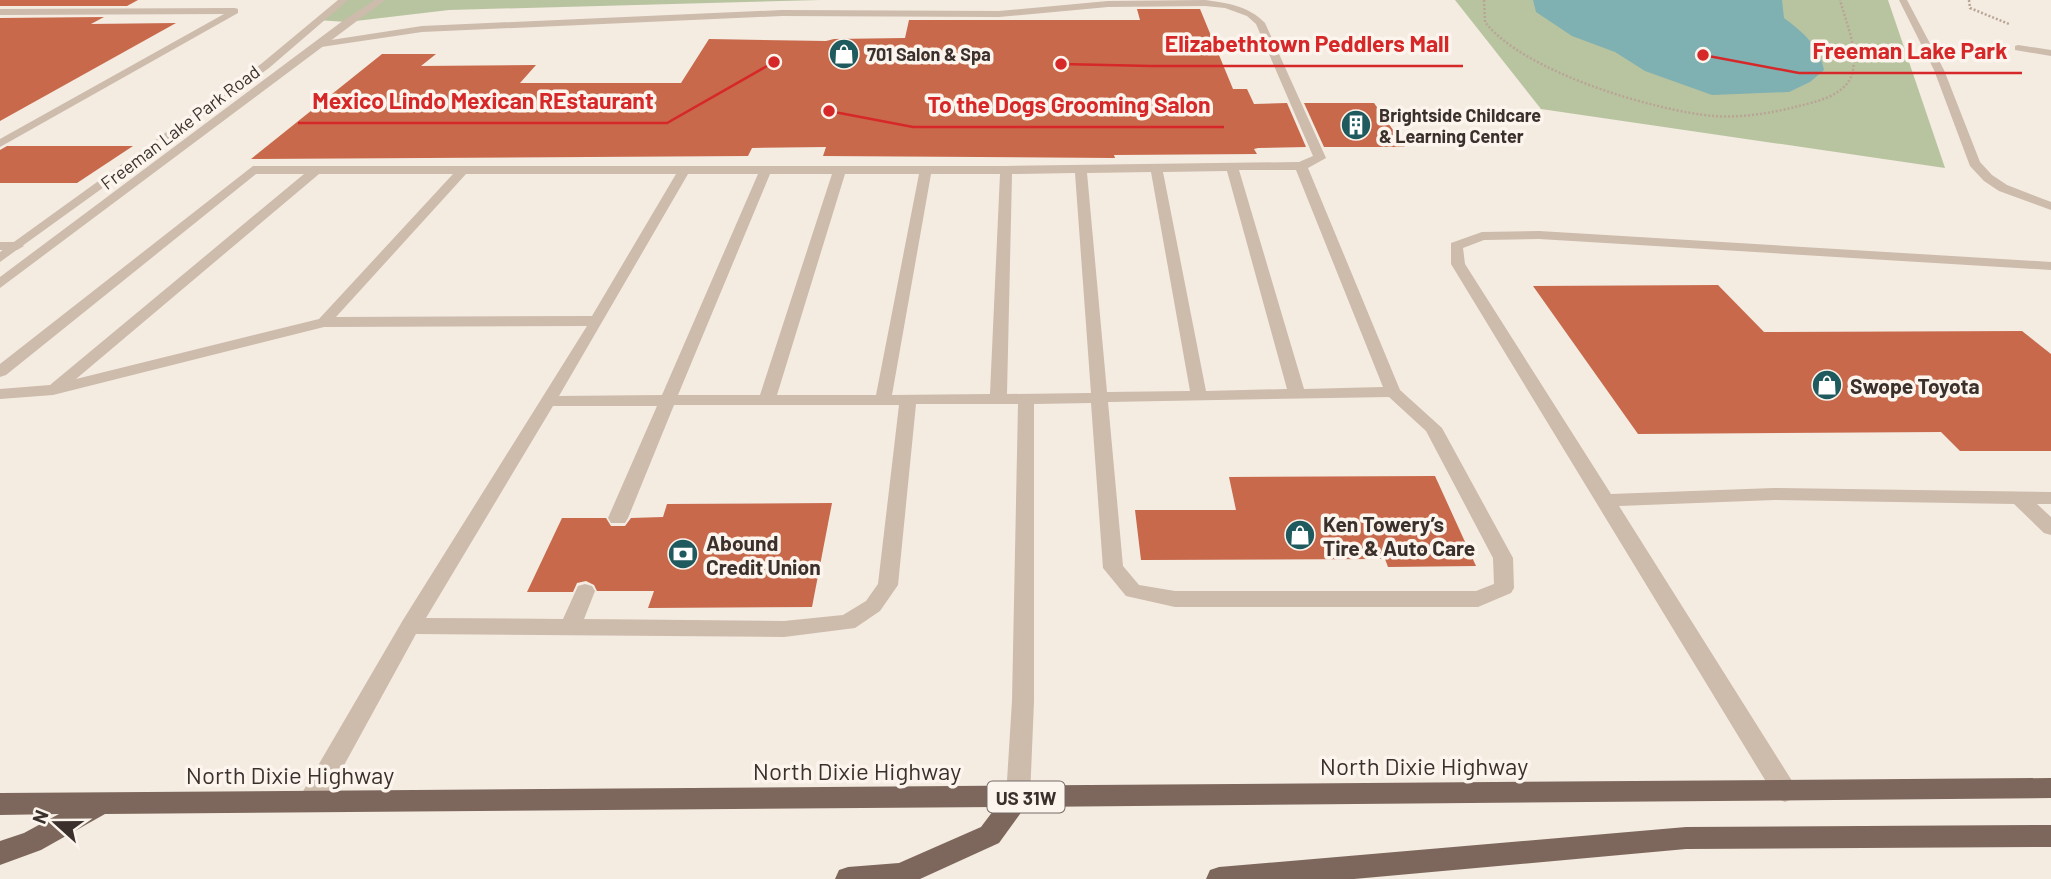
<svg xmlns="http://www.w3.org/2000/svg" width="2051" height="879" viewBox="0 0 2051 879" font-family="Barlow,sans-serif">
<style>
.green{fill:#b8c4a0}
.water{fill:#7fb0b2}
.building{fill:#c8694b}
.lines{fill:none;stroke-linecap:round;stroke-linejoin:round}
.path{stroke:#b9a596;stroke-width:2.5;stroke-dasharray:2 2;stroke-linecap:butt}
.lane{fill:#cdbbac;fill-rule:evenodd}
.street{fill:#cdbbac;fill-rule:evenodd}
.primary{fill:#7d675c;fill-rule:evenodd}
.labels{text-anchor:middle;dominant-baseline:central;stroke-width:7;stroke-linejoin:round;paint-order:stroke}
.far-poi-label{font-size:18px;font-weight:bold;fill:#3b302b;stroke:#fbf5ee;text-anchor:start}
.far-street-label{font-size:18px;fill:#3b302b;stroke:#fbf5ee}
.shield{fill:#fbf5ee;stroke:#756b66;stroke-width:2}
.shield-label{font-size:19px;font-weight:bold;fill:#3b302b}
.poi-label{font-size:21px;font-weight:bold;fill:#3b302b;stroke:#fbf5ee;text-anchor:start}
.near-street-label{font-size:24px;fill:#3b302b;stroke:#fbf5ee}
.leader{fill:none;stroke:#d62828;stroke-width:2.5}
.callout-dot{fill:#d62828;stroke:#fbf5ee;stroke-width:2.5}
.callout-label{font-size:23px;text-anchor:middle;font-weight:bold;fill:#d62828;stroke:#fbf5ee;stroke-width:7;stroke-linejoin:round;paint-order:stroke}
</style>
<rect width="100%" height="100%" fill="#f4ebe1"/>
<g class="green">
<polygon points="347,0 820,0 449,10 347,22 317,20"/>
<polygon points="1455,0 1888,0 1945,168 1541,109"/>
</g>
<path class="water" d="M 1533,0 L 1782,0 L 1784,18 C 1802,31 1820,47 1824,70 L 1810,82 L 1789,92 L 1712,95 L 1645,71 L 1615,52 L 1572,36 L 1536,12 Z"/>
<g class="building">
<polygon points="0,0 138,0 127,6 0,6"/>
<polygon points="1137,9 1200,9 1233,89 1247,89 1254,104 1287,103 1306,147 1258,148 1254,149 1257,154 1114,155 1115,158 823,156 826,147 752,148 748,156 251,159 382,54 436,54 421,66 536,65 520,83 681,83 709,39 826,41 834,39 905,38 909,20 1140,20"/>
<polygon points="104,17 91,24 176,23 0,121 0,18"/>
<polygon points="1304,103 1374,103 1405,147 1324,147"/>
<polygon points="7,146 133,146 77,183 0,183 0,150"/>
<polygon points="1718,285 1764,332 2022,331 2051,354 2051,451 1960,451 1941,432 1638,434 1533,286"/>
<polygon points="1435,476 1476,566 1388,567 1385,559 1141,560 1135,510 1236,510 1229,477"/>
<polygon points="832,503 812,607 648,608 654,591 597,591 594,585 586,581 577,583 573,592 527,592 562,518 606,518 611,526 625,526 631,518 663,517 667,504"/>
</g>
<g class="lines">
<g class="path">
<path d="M 1484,0 L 1485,22 C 1522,71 1654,111 1714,116 C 1742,118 1772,113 1799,106 C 1816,102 1841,96 1850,79 C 1861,56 1846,22 1840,0"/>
<polyline points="1969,0 1970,8 2009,24"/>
</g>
<g class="lane">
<path d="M 1205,0 C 1227,3 1249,6 1265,23 L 1326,158 L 1308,168 L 1400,390 L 1442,428 L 1513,558 L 1514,588 L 1511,593 L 1478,607 L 1175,607 L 1126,596 L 1103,568 L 1091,403 L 1034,404 L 1034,701 L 1030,797 L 1027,805 L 1018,808 L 1009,805 L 1006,797 L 1012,701 L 1018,404 L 916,404 L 898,585 L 880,611 L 855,628 L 784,637 L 416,634 L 320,809 L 311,812 L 302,809 L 299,801 L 302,793 L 403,620 L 587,326 L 324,327 L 53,395 L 0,399 L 0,389 L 50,385 L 304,174 L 256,174 L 6,375 L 0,377 L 0,364 L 253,166 L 1006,166 L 1299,162 L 1313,156 L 1256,24 L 1247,16 L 1225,8 L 1205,6 L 1108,7 L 999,17 L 782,16 L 422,32 L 321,47 L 316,44 L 318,42 L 422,26 L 782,10 L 999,11 L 1108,1 ZM 1239,170 L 1296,170 L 1383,387 L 1304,389 ZM 1227,171 L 1287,389 L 1206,391 L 1163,172 ZM 1151,172 L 1190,391 L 1107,392 L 1087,173 ZM 1075,173 L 1091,393 L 1007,394 L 1012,174 ZM 319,174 L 453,174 L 319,319 L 76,379 ZM 466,174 L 676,174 L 592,316 L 336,317 ZM 688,174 L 758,174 L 662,395 L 559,396 ZM 770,174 L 832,174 L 760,395 L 678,395 ZM 845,174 L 919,174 L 876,395 L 777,395 ZM 931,174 L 1000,174 L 990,394 L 892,395 ZM 1389,397 L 1426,431 L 1493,558 L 1494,584 L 1476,591 L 1175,591 L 1139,585 L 1123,566 L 1108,402 ZM 674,405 L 899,405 L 878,584 L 866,601 L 843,615 L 784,621 L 584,619 L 595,591 L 592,586 L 585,584 L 578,586 L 563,619 L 426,618 L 553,406 L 657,406 L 608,518 L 611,523 L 625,523 L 628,518 Z"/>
<polygon points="1899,0 1907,0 1944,70 1980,162 1992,175 2007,185 2051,202 2051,210 1999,191 1984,181 1970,166 1934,70"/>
<polygon points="235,8 238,9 238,13 0,147 0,139 224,14 0,15 0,9"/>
<polygon points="2018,45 2051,50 2051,56 2015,50 2015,46"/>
<polygon points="1539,231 2051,262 2051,270 1539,239 1484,240 1463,248 1465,264 1611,494 1774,488 2051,492 2051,504 2037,504 2051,517 2051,535 2044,533 2014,504 1774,500 1619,506 1794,784 1797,791 1794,798 1785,802 1776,798 1451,264 1451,243 1482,232"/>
<polygon points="0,242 17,242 24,246 17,250 0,250"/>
</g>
<g class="street">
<polygon points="338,0 348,0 269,68 0,262 0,252 261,64"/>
<polygon points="375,0 385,0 0,288 0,277 344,20"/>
</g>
<g class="primary">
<polygon points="2051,778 2051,798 1025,807 999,843 920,879 835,879 839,870 848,867 899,863 981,827 996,807 105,814 41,850 0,865 0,841 24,833 59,814 0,815 0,793"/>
<polygon points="2051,825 2051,847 1686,849 1354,879 1206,879 1210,870 1219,867 1686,827"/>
</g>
</g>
<defs>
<g id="shop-disc" transform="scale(1.575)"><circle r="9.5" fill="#1f5a5e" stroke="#fbf5ee"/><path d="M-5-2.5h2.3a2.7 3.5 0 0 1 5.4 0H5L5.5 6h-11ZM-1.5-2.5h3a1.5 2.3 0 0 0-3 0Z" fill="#fff"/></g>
<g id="building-disc" transform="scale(1.575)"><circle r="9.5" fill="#1f5a5e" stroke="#fbf5ee"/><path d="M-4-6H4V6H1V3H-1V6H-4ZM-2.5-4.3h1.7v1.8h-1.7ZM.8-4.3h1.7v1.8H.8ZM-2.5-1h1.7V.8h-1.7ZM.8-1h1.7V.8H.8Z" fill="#fff"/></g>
<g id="bank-disc" transform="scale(1.575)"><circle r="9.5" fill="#1f5a5e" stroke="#fbf5ee"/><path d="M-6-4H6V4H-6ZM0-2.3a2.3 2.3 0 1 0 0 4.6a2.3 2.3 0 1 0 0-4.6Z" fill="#fff"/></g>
</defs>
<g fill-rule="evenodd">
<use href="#shop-disc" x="844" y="54"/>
<use href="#building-disc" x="1356" y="125"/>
<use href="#shop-disc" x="1827" y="385"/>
<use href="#shop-disc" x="1300" y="535"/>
<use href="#bank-disc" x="683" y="554"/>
</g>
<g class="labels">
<g class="far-poi-label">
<text x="867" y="54">701 Salon &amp; Spa</text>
<text x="1379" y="115">Brightside Childcare<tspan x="1379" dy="21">&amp; Learning Center</tspan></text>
</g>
<g class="far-street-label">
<text transform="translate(180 127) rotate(-37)">Freeman Lake Park Road</text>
</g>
<rect class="shield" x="987.5" y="781.5" width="77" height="31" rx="5"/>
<g class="shield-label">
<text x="1026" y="797">US 31W</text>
</g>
<g class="poi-label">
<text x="1850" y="385">Swope Toyota</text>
<text x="1323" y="523">Ken Towery’s<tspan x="1323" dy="24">Tire &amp; Auto Care</tspan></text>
<text x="706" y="542">Abound<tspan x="706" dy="24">Credit Union</tspan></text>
</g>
<g class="near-street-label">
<text x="1424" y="765">North Dixie Highway</text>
<text x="857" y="770">North Dixie Highway</text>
<text x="290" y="774">North Dixie Highway</text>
</g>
</g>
<path class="leader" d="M1061 64L1151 66H1463M1703 55L1799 73H2022M774 62L667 123H298M829 111L913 127H1224"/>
<g class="callout-dot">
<circle cx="1061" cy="64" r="7"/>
<circle cx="1703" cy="55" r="7"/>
<circle cx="774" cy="62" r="7"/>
<circle cx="829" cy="111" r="7"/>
</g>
<g class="callout-label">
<text x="1307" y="52">Elizabethtown Peddlers Mall</text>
<text x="1910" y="59">Freeman Lake Park</text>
<text x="483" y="109">Mexico Lindo Mexican REstaurant</text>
<text x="1069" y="113">To the Dogs Grooming Salon</text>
</g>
<g transform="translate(56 823) rotate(291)" stroke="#fbf5ee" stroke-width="5" paint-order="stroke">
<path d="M0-5L12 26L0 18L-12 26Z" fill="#3b302b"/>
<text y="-10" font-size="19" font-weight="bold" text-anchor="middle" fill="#3b302b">N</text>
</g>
</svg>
